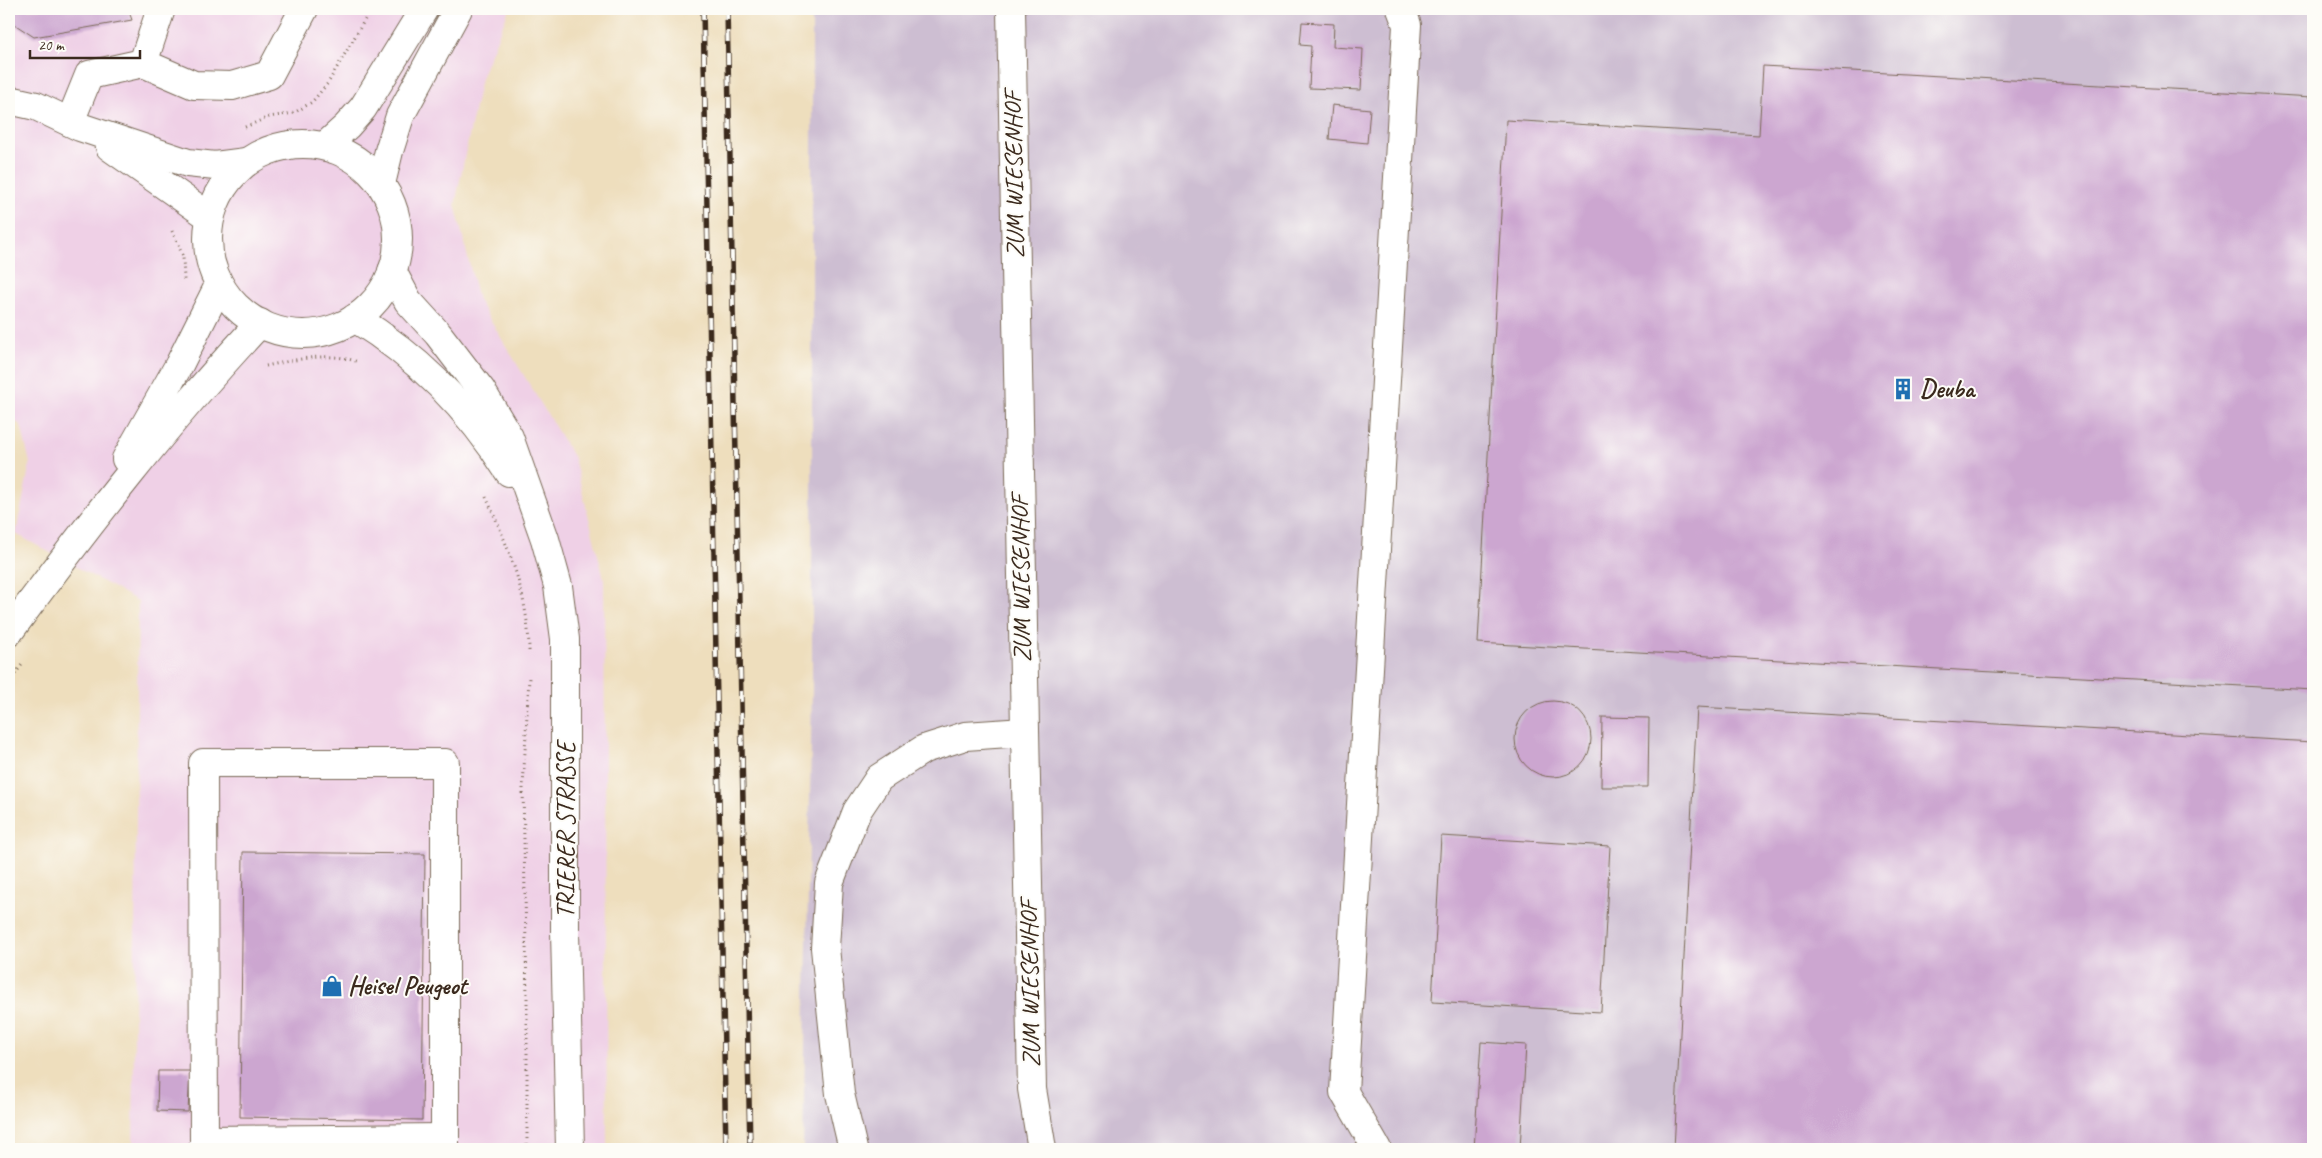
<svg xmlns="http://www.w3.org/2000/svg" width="2322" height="1158" viewBox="0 0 2322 1158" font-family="Caveat,sans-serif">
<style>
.built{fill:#efd0e6}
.industrial{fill:#cdbed2}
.building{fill:#cca6d0}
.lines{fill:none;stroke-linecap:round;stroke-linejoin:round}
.minor-casing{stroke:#7a6956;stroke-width:30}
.major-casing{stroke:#7a6956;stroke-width:30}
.path{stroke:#7a6956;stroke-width:3;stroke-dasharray:1 4;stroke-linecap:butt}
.minor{stroke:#fff;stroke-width:28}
.major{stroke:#fff;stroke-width:28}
.rail-casing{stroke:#3b2a1e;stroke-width:5.5}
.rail{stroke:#fdfcf7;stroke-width:4;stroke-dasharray:11;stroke-linecap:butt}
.labels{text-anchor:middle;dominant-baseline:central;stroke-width:4;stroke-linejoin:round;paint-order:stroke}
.street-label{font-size:25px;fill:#3b2a1e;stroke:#fdfcf7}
.poi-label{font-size:25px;font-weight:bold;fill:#3b2a1e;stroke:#fdfcf7;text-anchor:start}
</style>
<rect width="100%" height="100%" fill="#fdfcf7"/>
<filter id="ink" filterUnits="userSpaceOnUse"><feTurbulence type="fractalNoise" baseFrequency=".02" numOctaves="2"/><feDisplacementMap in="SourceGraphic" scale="10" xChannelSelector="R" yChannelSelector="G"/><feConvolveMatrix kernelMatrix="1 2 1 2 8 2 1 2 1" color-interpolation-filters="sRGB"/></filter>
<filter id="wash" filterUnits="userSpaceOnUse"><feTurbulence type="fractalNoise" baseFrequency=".0096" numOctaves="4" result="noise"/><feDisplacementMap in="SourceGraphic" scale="20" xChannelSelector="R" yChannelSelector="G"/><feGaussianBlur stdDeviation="1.12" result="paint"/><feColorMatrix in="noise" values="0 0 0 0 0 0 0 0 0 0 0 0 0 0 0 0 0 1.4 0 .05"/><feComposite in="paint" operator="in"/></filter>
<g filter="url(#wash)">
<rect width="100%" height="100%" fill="#eedebd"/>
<polygon class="built" points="9,9 509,9 481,78 455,204 478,300 574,458 604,579 607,1149 133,1149 138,601 16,534 30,463 21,425 9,418"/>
<polygon class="industrial" points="812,9 2313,9 2313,1149 803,1149 812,689"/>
<g id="blocks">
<g class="building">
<polygon points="9,9 128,9 132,20 34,37 11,22 9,26"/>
<polygon points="1302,22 1334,24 1333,47 1363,49 1361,90 1309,88 1311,46 1300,45"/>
<polygon points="1763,66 2313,97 2313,690 1478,643 1506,120 1759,135"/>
<polygon points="1332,105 1370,109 1367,143 1329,139"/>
<circle cx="1553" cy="739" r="38"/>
<polygon points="1697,707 2313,742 2313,1149 1674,1149"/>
<polygon points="1602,717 1649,718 1648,787 1601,787"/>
<polygon points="1441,836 1610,846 1601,1012 1432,1002"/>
<polygon points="243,852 425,854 422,1120 240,1117"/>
<polygon points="1481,1042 1526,1045 1520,1149 1474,1149"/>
<polygon points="158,1071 190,1071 188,1112 157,1111"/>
</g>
</g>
</g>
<g filter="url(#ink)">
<use href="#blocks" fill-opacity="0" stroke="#7a6956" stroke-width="1"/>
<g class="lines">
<g class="minor-casing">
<g id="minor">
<polyline points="1011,9 1032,1089 1042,1149"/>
<polyline points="143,63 194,85 232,86 269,75 304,9"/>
<polyline points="9,100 36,106 80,127 188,163 215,166 246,162"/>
<polyline points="70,122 89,75 143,63 161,9"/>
<polyline points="110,147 210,217"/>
<polyline points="392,271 408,301 438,334 481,390 509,437 545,539 558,586 565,639 565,931 570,1149"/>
<path d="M 355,318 C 418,357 470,410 509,472"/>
<polyline points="204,1140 445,1138"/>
<polyline points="204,1149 203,763 445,763 445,1149"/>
<polyline points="853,1149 840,1094 825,948 829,883 857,811 879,778 924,749 965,736 1024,732"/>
<polyline points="1377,1149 1344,1092 1407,25 1401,9"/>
</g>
</g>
<g class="major-casing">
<g id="major">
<circle cx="303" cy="239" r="95"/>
<polyline points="325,146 347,126 363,108 424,9"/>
<polyline points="381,184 389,151 400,116 458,9"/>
<polyline points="126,459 179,365 219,285"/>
<path d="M 9,632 C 88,525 169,420 260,323"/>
</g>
</g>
<g class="path">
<polyline points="245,127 269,117 294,113 312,102 328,83 371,9"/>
<polyline points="172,231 183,256 184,280"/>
<path d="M 266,366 C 294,360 330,351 358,362"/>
<path d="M 486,497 C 508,546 529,597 529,651"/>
<polyline points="9,682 24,662"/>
<polyline points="527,1149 527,997 523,788 529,678"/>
</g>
<use href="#minor" class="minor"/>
<use href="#major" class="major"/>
<g class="rail-casing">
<g id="rail">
<polyline points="703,9 726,1149"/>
<polyline points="727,9 750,1149"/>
</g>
</g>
<use href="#rail" class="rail"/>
</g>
</g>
<defs>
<g id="building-bare" transform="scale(1.725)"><path d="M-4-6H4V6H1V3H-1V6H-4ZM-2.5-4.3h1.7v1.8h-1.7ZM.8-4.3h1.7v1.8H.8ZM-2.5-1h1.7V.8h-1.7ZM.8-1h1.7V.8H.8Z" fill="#1f6fb2" stroke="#fdfcf7" stroke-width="2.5" paint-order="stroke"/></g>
<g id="shop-bare" transform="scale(1.725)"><path d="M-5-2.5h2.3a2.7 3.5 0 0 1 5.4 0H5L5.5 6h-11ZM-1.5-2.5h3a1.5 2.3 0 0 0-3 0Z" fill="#1f6fb2" stroke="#fdfcf7" stroke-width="2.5" paint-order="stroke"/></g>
</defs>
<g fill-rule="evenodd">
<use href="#building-bare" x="1903" y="389"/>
<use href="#shop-bare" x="332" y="986"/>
</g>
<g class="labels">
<g class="street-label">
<text transform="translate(1014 175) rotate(-91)">ZUM WIESENHOF</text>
<text transform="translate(1021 579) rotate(-91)">ZUM WIESENHOF</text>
<text transform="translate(566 830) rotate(-90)">TRIERER STRASSE</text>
<text transform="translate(1030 984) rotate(-91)">ZUM WIESENHOF</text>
</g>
<g class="poi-label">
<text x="1920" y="389">Deuba</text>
<text x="348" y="986">Heisel Peugeot</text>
</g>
</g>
<rect width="2322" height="1158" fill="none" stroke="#fdfcf7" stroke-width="30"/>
<path d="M30 50v8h110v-8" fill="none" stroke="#3b2a1e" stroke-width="2.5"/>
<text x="38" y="50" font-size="15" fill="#3b2a1e" stroke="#fdfcf7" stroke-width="4" paint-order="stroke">20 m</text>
</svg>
